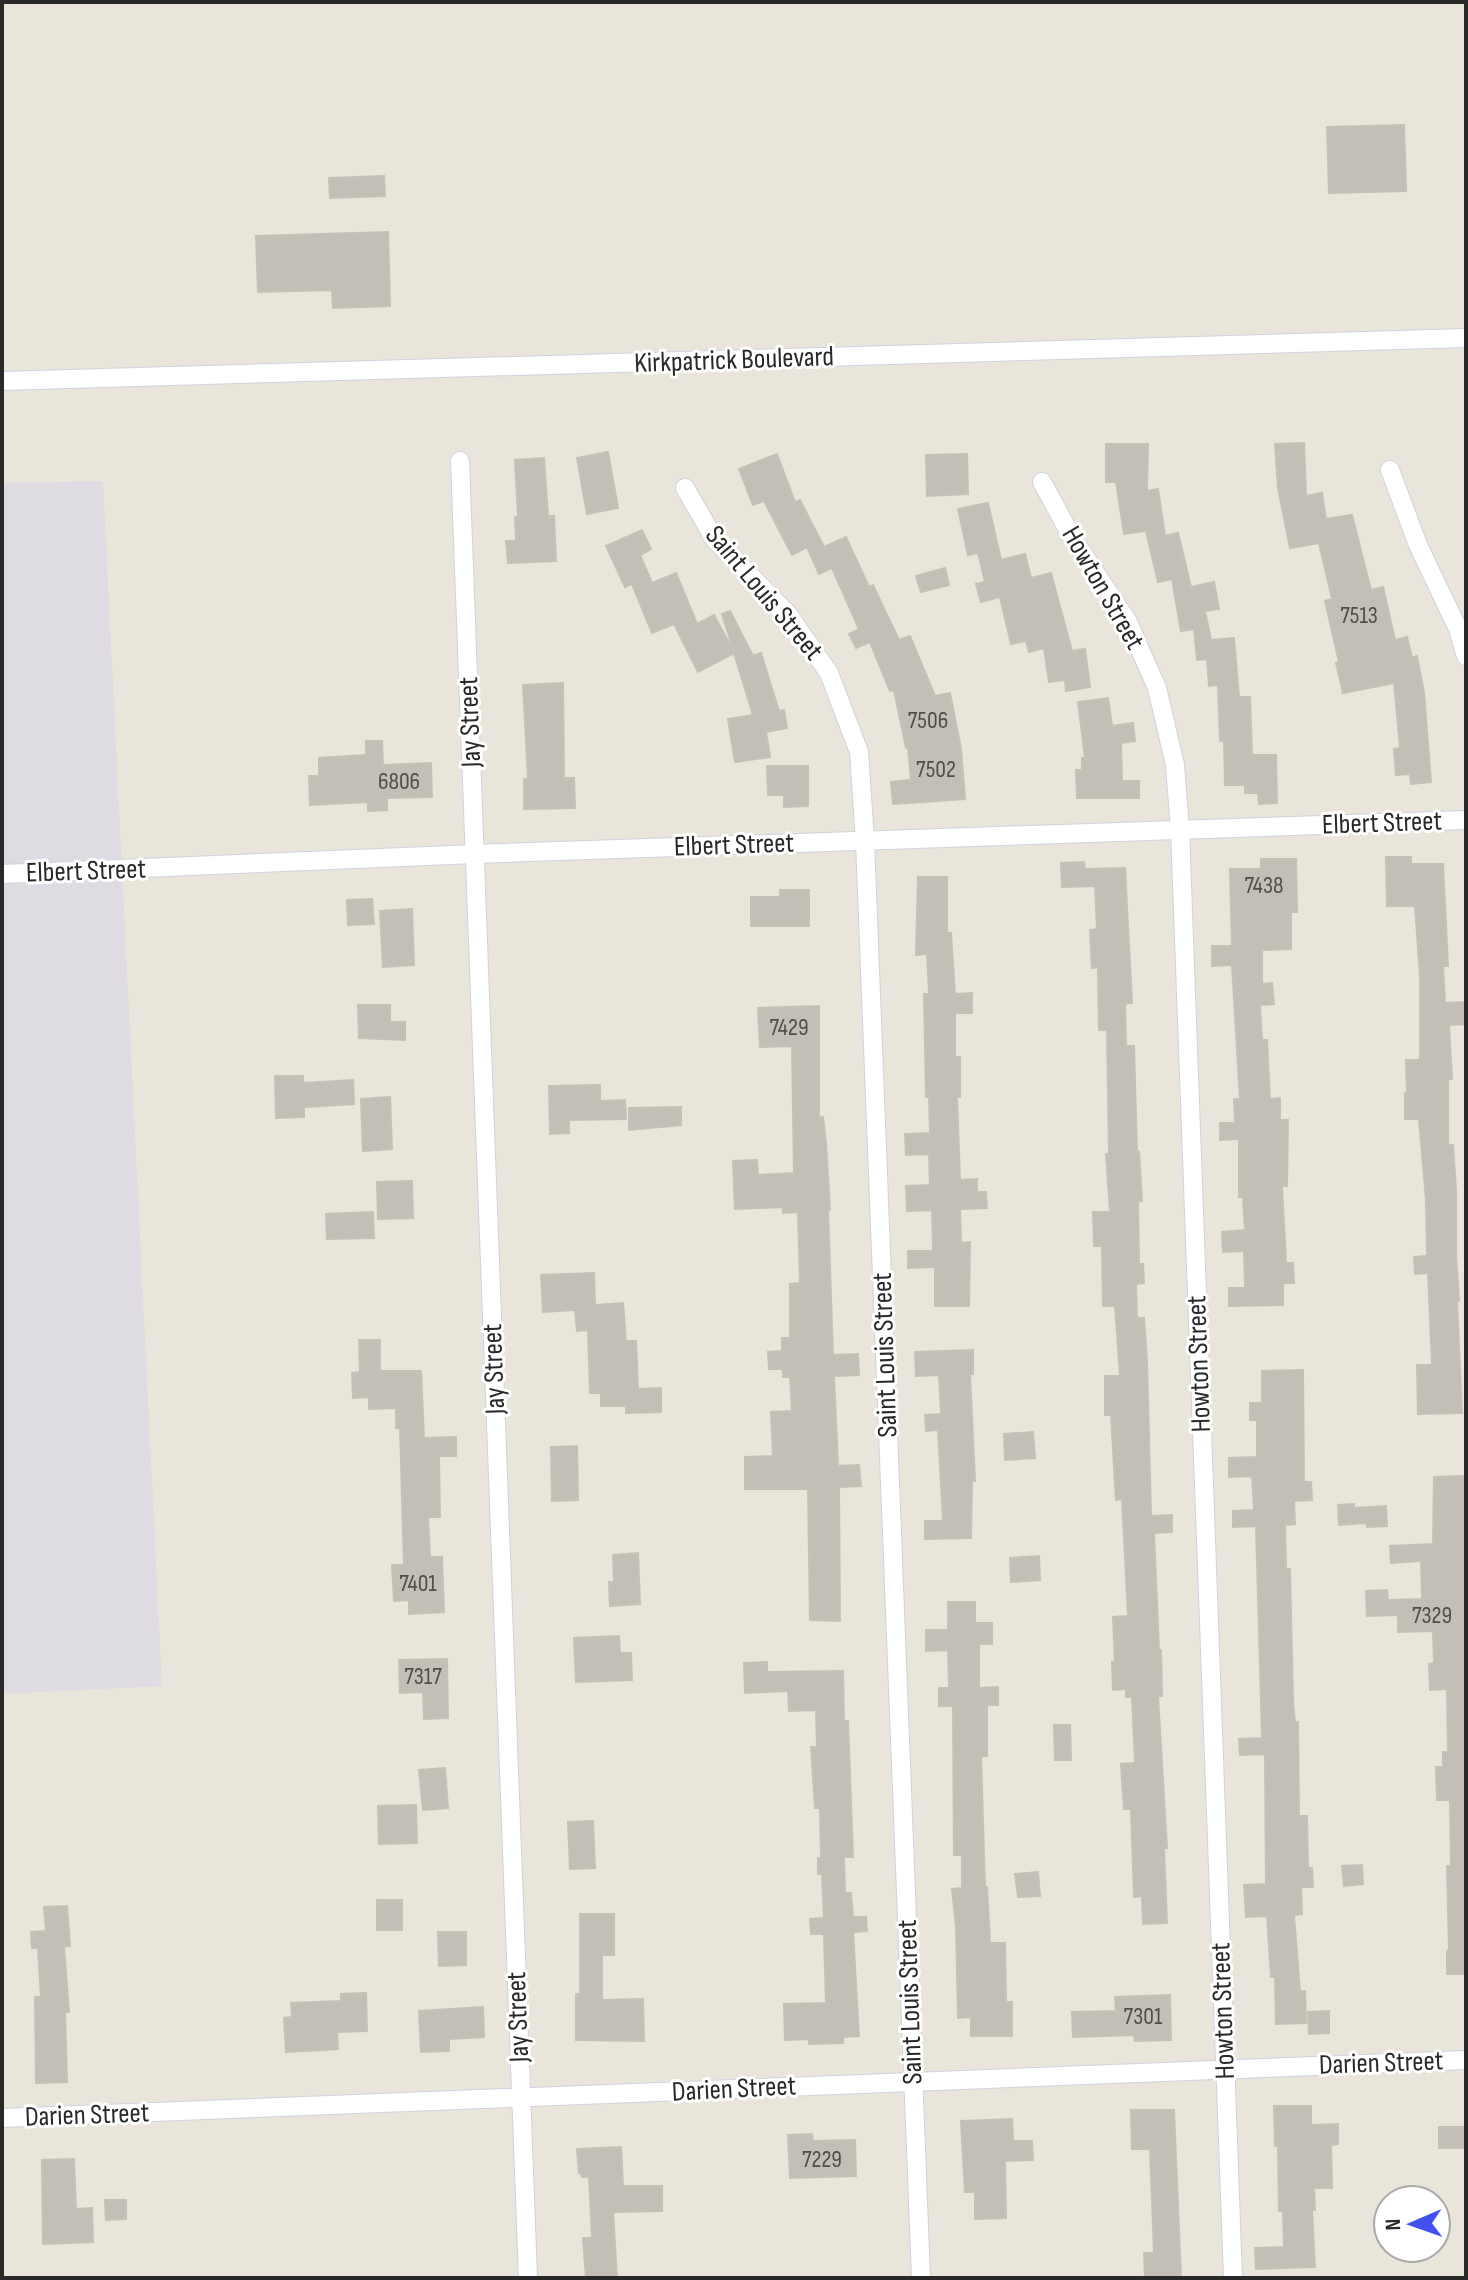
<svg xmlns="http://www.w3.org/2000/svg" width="1468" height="2280" viewBox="0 0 1468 2280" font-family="'Sofia Sans Condensed',sans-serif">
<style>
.industrial{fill:#dedbe3}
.building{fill:#c3bfb7;stroke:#c5c1b5;stroke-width:2}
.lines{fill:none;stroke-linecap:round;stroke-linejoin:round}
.street-casing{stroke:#d0d2e1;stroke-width:20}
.street{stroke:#fff;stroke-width:18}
.labels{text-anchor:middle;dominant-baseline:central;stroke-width:6;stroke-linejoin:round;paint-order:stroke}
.number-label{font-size:24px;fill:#504e4c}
.street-label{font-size:28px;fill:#292929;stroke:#fff}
</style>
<rect width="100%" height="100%" fill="#eae5db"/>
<polygon class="industrial" points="103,481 162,1686 2,1694 2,483"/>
<g class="building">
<polygon points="1404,125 1406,191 1329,193 1327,127"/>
<polygon points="384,176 385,196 330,198 329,178"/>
<polygon points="388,232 390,306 333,308 332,290 258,292 256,236"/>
<polygon points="1304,443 1306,496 1322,493 1326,519 1352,515 1371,590 1383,587 1395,640 1407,637 1412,658 1417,656 1424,693 1431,782 1411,784 1410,774 1396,775 1394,749 1400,748 1394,683 1343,693 1336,663 1339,662 1325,601 1332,599 1319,543 1290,548 1278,488 1275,444"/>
<polygon points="1106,444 1148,444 1147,491 1158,489 1165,536 1178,533 1191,587 1214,582 1219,609 1205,611 1211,640 1234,638 1239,697 1250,697 1252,755 1276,755 1277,803 1259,804 1258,793 1245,793 1245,785 1225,785 1224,741 1220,741 1218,685 1209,686 1207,659 1197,660 1194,629 1181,631 1172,579 1158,582 1146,531 1124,534 1116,482 1106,482"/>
<polygon points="608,452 618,508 587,514 577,458"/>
<polygon points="777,454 795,502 800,500 824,547 846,537 869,587 873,585 899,640 910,636 935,696 950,693 961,749 965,799 893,804 891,782 911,780 908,748 906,748 894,690 890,691 870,642 856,648 849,634 859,629 832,568 819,574 807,547 792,555 764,501 753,505 739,469"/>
<polygon points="967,454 968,494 927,496 926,455"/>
<polygon points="544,458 548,516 554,516 556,561 508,563 506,541 516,541 515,517 518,517 515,460"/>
<polygon points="988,503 1001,560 1025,554 1031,578 1051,573 1072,651 1085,649 1090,687 1066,691 1065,680 1049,682 1044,648 1029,652 1026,641 1011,644 1000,597 981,602 976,584 985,582 978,553 968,555 958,509"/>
<polygon points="642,530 651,549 640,555 652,583 676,573 697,624 714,615 734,652 722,614 730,611 753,656 761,653 779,711 784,710 787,728 766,732 770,757 735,762 728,719 753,715 734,653 698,672 674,624 652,633 632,584 625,587 606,546"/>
<polygon points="945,568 949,585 921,592 916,576"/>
<polygon points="563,683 564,778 574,778 575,808 524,809 524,779 528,779 523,685"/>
<polygon points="1108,698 1112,726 1133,723 1135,741 1121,743 1122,781 1139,781 1139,798 1077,798 1076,770 1082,770 1082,758 1085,758 1078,702"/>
<polygon points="366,741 382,741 383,765 431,763 432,797 387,798 387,810 368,811 368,802 310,805 309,776 319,776 319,758 366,755"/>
<polygon points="767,766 808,766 808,806 784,807 784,795 768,795"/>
<polygon points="1386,857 1411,857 1411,864 1443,864 1448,966 1443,966 1445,1003 1466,1002 1466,1024 1449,1025 1452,1079 1448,1079 1448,1145 1453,1145 1456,1190 1456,1255 1459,1301 1457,1301 1462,1413 1418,1414 1417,1365 1432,1365 1428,1273 1415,1274 1414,1257 1427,1256 1426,1200 1419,1119 1405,1119 1405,1093 1407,1093 1406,1060 1420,1060 1420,977 1415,906 1387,906"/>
<polygon points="1261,859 1296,859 1297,912 1291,912 1291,949 1262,950 1262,984 1272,983 1274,1004 1260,1005 1262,1040 1267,1040 1270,1099 1280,1098 1280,1120 1288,1120 1287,1186 1282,1186 1286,1263 1293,1263 1294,1283 1283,1283 1283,1305 1229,1306 1229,1288 1245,1288 1244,1251 1223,1252 1222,1232 1245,1230 1243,1197 1239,1197 1239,1139 1220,1140 1220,1123 1235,1123 1234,1099 1240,1099 1232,965 1212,966 1212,946 1232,946 1230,869 1261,869"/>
<polygon points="1084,862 1085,869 1125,868 1132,1003 1125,1004 1126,1046 1134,1046 1137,1152 1139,1152 1142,1201 1138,1201 1139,1264 1143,1264 1144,1283 1136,1284 1137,1318 1144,1318 1147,1361 1151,1516 1172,1515 1172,1532 1154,1533 1159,1650 1161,1650 1162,1696 1158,1696 1167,1848 1164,1848 1167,1923 1143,1924 1142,1896 1134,1897 1131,1809 1124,1809 1121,1764 1135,1763 1132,1697 1126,1697 1126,1689 1113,1690 1112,1662 1115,1662 1113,1617 1128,1616 1122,1499 1116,1500 1111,1415 1105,1415 1105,1376 1120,1376 1115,1306 1103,1306 1102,1246 1094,1246 1093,1212 1110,1212 1106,1154 1109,1154 1107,1030 1099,1030 1098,967 1092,968 1090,930 1097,929 1095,886 1062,887 1061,863"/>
<polygon points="918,877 947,877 947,933 951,933 955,994 972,993 972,1013 955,1013 955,1057 960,1057 960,1097 957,1097 960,1180 977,1179 977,1192 986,1192 987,1208 960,1209 961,1243 970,1242 969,1306 935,1306 935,1267 908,1268 908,1251 933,1251 932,1210 907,1211 906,1186 930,1185 929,1154 906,1155 905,1134 930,1133 929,1097 926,1097 924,994 929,994 927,954 916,955"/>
<polygon points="780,890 809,890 809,926 751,926 751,897 780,897"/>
<polygon points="372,899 374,924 348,925 347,900"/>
<polygon points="412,909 414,965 383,967 380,911"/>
<polygon points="358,1005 390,1005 390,1022 405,1022 405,1040 359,1038"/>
<polygon points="819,1006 819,1118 823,1117 826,1143 830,1210 828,1210 833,1355 858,1354 859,1375 834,1376 838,1466 859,1465 861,1486 839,1487 840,1621 810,1620 808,1489 745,1489 745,1457 773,1456 771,1412 792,1411 790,1377 783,1377 783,1369 769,1369 768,1352 782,1351 782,1338 790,1338 790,1284 800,1283 798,1212 783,1213 783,1207 735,1209 733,1161 757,1160 758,1175 794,1173 792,1046 760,1047 758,1008"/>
<polygon points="275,1076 303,1076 303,1083 353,1080 354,1104 304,1107 304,1117 276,1118"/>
<polygon points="600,1085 600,1101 625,1100 626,1119 569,1120 569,1133 550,1134 549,1086"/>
<polygon points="390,1097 392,1149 363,1151 361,1099"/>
<polygon points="681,1107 681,1125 629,1130 629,1108"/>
<polygon points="412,1181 413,1218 378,1219 377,1182"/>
<polygon points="373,1212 374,1238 327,1239 326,1214"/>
<polygon points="594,1273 595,1305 623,1303 626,1341 636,1341 638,1389 661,1388 661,1412 626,1413 626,1406 601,1406 601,1393 590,1393 588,1330 577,1331 575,1310 543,1312 541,1275"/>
<polygon points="359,1340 380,1340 380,1371 421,1371 424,1438 456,1437 456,1456 439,1456 440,1517 428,1517 430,1557 442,1557 444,1612 409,1614 409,1600 394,1601 392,1565 404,1565 400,1428 396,1428 396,1408 369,1409 369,1397 353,1398 352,1373 360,1372"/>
<polygon points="973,1350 973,1374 970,1374 975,1481 972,1481 971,1538 925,1539 925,1521 943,1521 938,1430 926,1431 925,1415 941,1414 939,1375 916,1376 915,1352"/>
<polygon points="1303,1370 1304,1482 1311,1482 1312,1500 1294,1501 1295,1524 1285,1525 1286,1569 1290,1569 1293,1702 1295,1723 1298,1722 1299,1816 1307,1816 1308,1868 1312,1868 1313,1887 1301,1887 1302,1914 1294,1915 1300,1991 1305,1991 1306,2023 1276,2024 1275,1977 1271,1977 1267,1916 1246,1917 1244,1885 1266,1884 1265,1754 1240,1755 1239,1739 1262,1738 1256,1526 1233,1527 1233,1511 1254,1510 1252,1476 1229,1477 1229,1458 1257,1457 1257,1420 1250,1420 1250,1403 1262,1403 1262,1371"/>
<polygon points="1033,1432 1035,1458 1005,1460 1004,1434"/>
<polygon points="577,1446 578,1500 552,1501 551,1447"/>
<polygon points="1463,1476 1464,1483 1466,1483 1466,1974 1447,1974 1447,1951 1449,1950 1447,1866 1451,1866 1450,1800 1437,1800 1436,1767 1443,1767 1443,1752 1448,1752 1447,1689 1430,1690 1429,1664 1434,1663 1433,1631 1398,1632 1398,1615 1367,1616 1366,1591 1387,1590 1388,1600 1422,1599 1421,1561 1391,1563 1390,1546 1433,1544 1434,1477"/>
<polygon points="1354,1504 1354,1508 1386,1506 1387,1526 1367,1527 1367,1523 1339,1525 1338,1505"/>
<polygon points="638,1553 640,1604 610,1606 609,1582 614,1582 613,1555"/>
<polygon points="1039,1556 1040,1580 1011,1582 1010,1558"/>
<polygon points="948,1602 975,1602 975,1623 992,1623 992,1644 979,1644 979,1688 998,1687 998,1705 987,1705 987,1756 981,1756 985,1887 987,1887 990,1943 1005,1943 1006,2002 1012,2002 1012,2036 971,2036 971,2017 958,2018 956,1926 952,1889 962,1888 962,1855 954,1855 953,1706 939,1706 939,1688 949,1688 948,1650 926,1651 926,1630 948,1630"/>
<polygon points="619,1636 620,1653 631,1653 632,1680 576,1682 574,1638"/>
<polygon points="447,1659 448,1718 424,1719 423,1692 400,1693 399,1660"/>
<polygon points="767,1662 767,1672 843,1671 844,1721 848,1721 853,1857 844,1857 845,1893 851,1893 853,1917 866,1917 867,1931 853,1932 859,2036 843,2037 843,2043 809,2044 809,2039 785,2040 784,2004 826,2003 824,1934 811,1934 810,1919 824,1918 822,1874 818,1874 818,1858 821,1858 820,1808 815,1808 811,1747 817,1747 816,1710 789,1711 788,1691 745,1693 744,1663"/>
<polygon points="1054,1725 1070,1725 1071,1760 1055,1760"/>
<polygon points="445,1768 448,1808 423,1810 419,1770"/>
<polygon points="416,1805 417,1843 379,1844 378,1806"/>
<polygon points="593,1821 595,1868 570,1869 568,1822"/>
<polygon points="1362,1865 1363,1884 1344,1886 1342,1866"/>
<polygon points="1038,1872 1040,1896 1018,1897 1015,1874"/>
<rect x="377" y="1900" width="25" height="30"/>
<polygon points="67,1906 70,1946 64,1946 69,2012 65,2012 67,2082 36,2083 35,1997 41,1997 38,1948 32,1948 31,1932 46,1931 44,1907"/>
<polygon points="580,1914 614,1914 614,1955 602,1955 602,2000 643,1999 644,2041 576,2040 576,1994 580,1994"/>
<polygon points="438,1932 466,1932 466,1965 439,1966"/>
<polygon points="366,1993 367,2031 337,2032 338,2049 286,2052 284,2018 292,2017 291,2003 341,2001 341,1994"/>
<polygon points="1170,1995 1171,2040 1135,2041 1134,2035 1073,2037 1072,2012 1116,2011 1115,1997"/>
<polygon points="483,2007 484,2037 449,2039 449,2051 421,2052 419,2011"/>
<polygon points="1329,2011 1329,2033 1309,2034 1308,2012"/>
<polygon points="1274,2106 1311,2106 1311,2125 1338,2124 1338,2144 1331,2145 1332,2188 1314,2188 1315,2210 1312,2210 1315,2267 1256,2269 1255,2248 1284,2247 1283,2211 1279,2211 1278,2146 1275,2146"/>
<polygon points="1131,2110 1174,2110 1181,2278 1145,2278 1144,2253 1154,2253 1150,2149 1132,2149"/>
<polygon points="1012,2119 1013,2141 1032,2141 1033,2160 1005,2161 1006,2218 975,2219 975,2192 965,2192 961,2121"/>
<rect x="1439" y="2127" width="27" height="21"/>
<polygon points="812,2134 813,2141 855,2140 856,2176 790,2178 788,2135"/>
<polygon points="621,2147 623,2186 662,2186 662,2211 613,2212 617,2278 586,2278 583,2238 592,2238 589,2177 582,2177 581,2173 579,2173 577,2149"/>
<polygon points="74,2159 76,2209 92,2208 93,2242 43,2244 42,2160"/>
<polygon points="105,2200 126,2200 126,2219 106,2220"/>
</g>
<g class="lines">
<g class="street-casing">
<g id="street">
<polyline points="2,381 1466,338"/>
<polyline points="460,461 528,2278"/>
<polyline points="1390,470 1418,545 1458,629 1466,656"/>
<polyline points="1042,482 1073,539 1128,622 1157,688 1175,765 1180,829 1233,2278"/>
<polyline points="685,488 715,540 787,613 829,673 859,752 865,841 921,2278"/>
<polyline points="2,874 475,854 1466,820"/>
<polyline points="2,2118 1466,2060"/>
</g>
</g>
<use href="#street" class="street"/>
</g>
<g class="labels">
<g class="number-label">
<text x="1359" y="615">7513</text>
<text x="928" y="720">7506</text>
<text x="936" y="769">7502</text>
<text x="399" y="781">6806</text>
<text x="1264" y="885">7438</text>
<text x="789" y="1027">7429</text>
<text x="418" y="1583">7401</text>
<text x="1432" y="1615">7329</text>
<text x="423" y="1676">7317</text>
<text x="1143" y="2016">7301</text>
<text x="822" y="2159">7229</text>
</g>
<g class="street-label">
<text transform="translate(734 360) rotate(-2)">Kirkpatrick Boulevard</text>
<text transform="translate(1103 588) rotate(60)">Howton Street</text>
<text transform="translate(764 593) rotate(50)">Saint Louis Street</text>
<text transform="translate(470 722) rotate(-92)">Jay Street</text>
<text transform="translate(1382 823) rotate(-2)">Elbert Street</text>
<text transform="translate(734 845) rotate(-2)">Elbert Street</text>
<text transform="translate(86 871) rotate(-2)">Elbert Street</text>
<text transform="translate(885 1355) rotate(-92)">Saint Louis Street</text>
<text transform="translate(1199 1364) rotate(-92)">Howton Street</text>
<text transform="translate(494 1369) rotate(-92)">Jay Street</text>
<text transform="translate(910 2002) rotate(-92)">Saint Louis Street</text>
<text transform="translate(1223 2011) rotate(-92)">Howton Street</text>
<text transform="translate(518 2017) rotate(-92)">Jay Street</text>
<text transform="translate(1381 2063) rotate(-2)">Darien Street</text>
<text transform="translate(734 2089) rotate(-3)">Darien Street</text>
<text transform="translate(87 2115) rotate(-2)">Darien Street</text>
</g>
</g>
<rect width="1468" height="2280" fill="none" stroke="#292929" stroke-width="8"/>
<g transform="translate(1412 2224) rotate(268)"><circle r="38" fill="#ffffff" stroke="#a9a9a9" stroke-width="2"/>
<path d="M0-6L14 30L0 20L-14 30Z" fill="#4250f0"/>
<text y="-12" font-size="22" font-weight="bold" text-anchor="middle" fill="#292929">N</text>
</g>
</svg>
